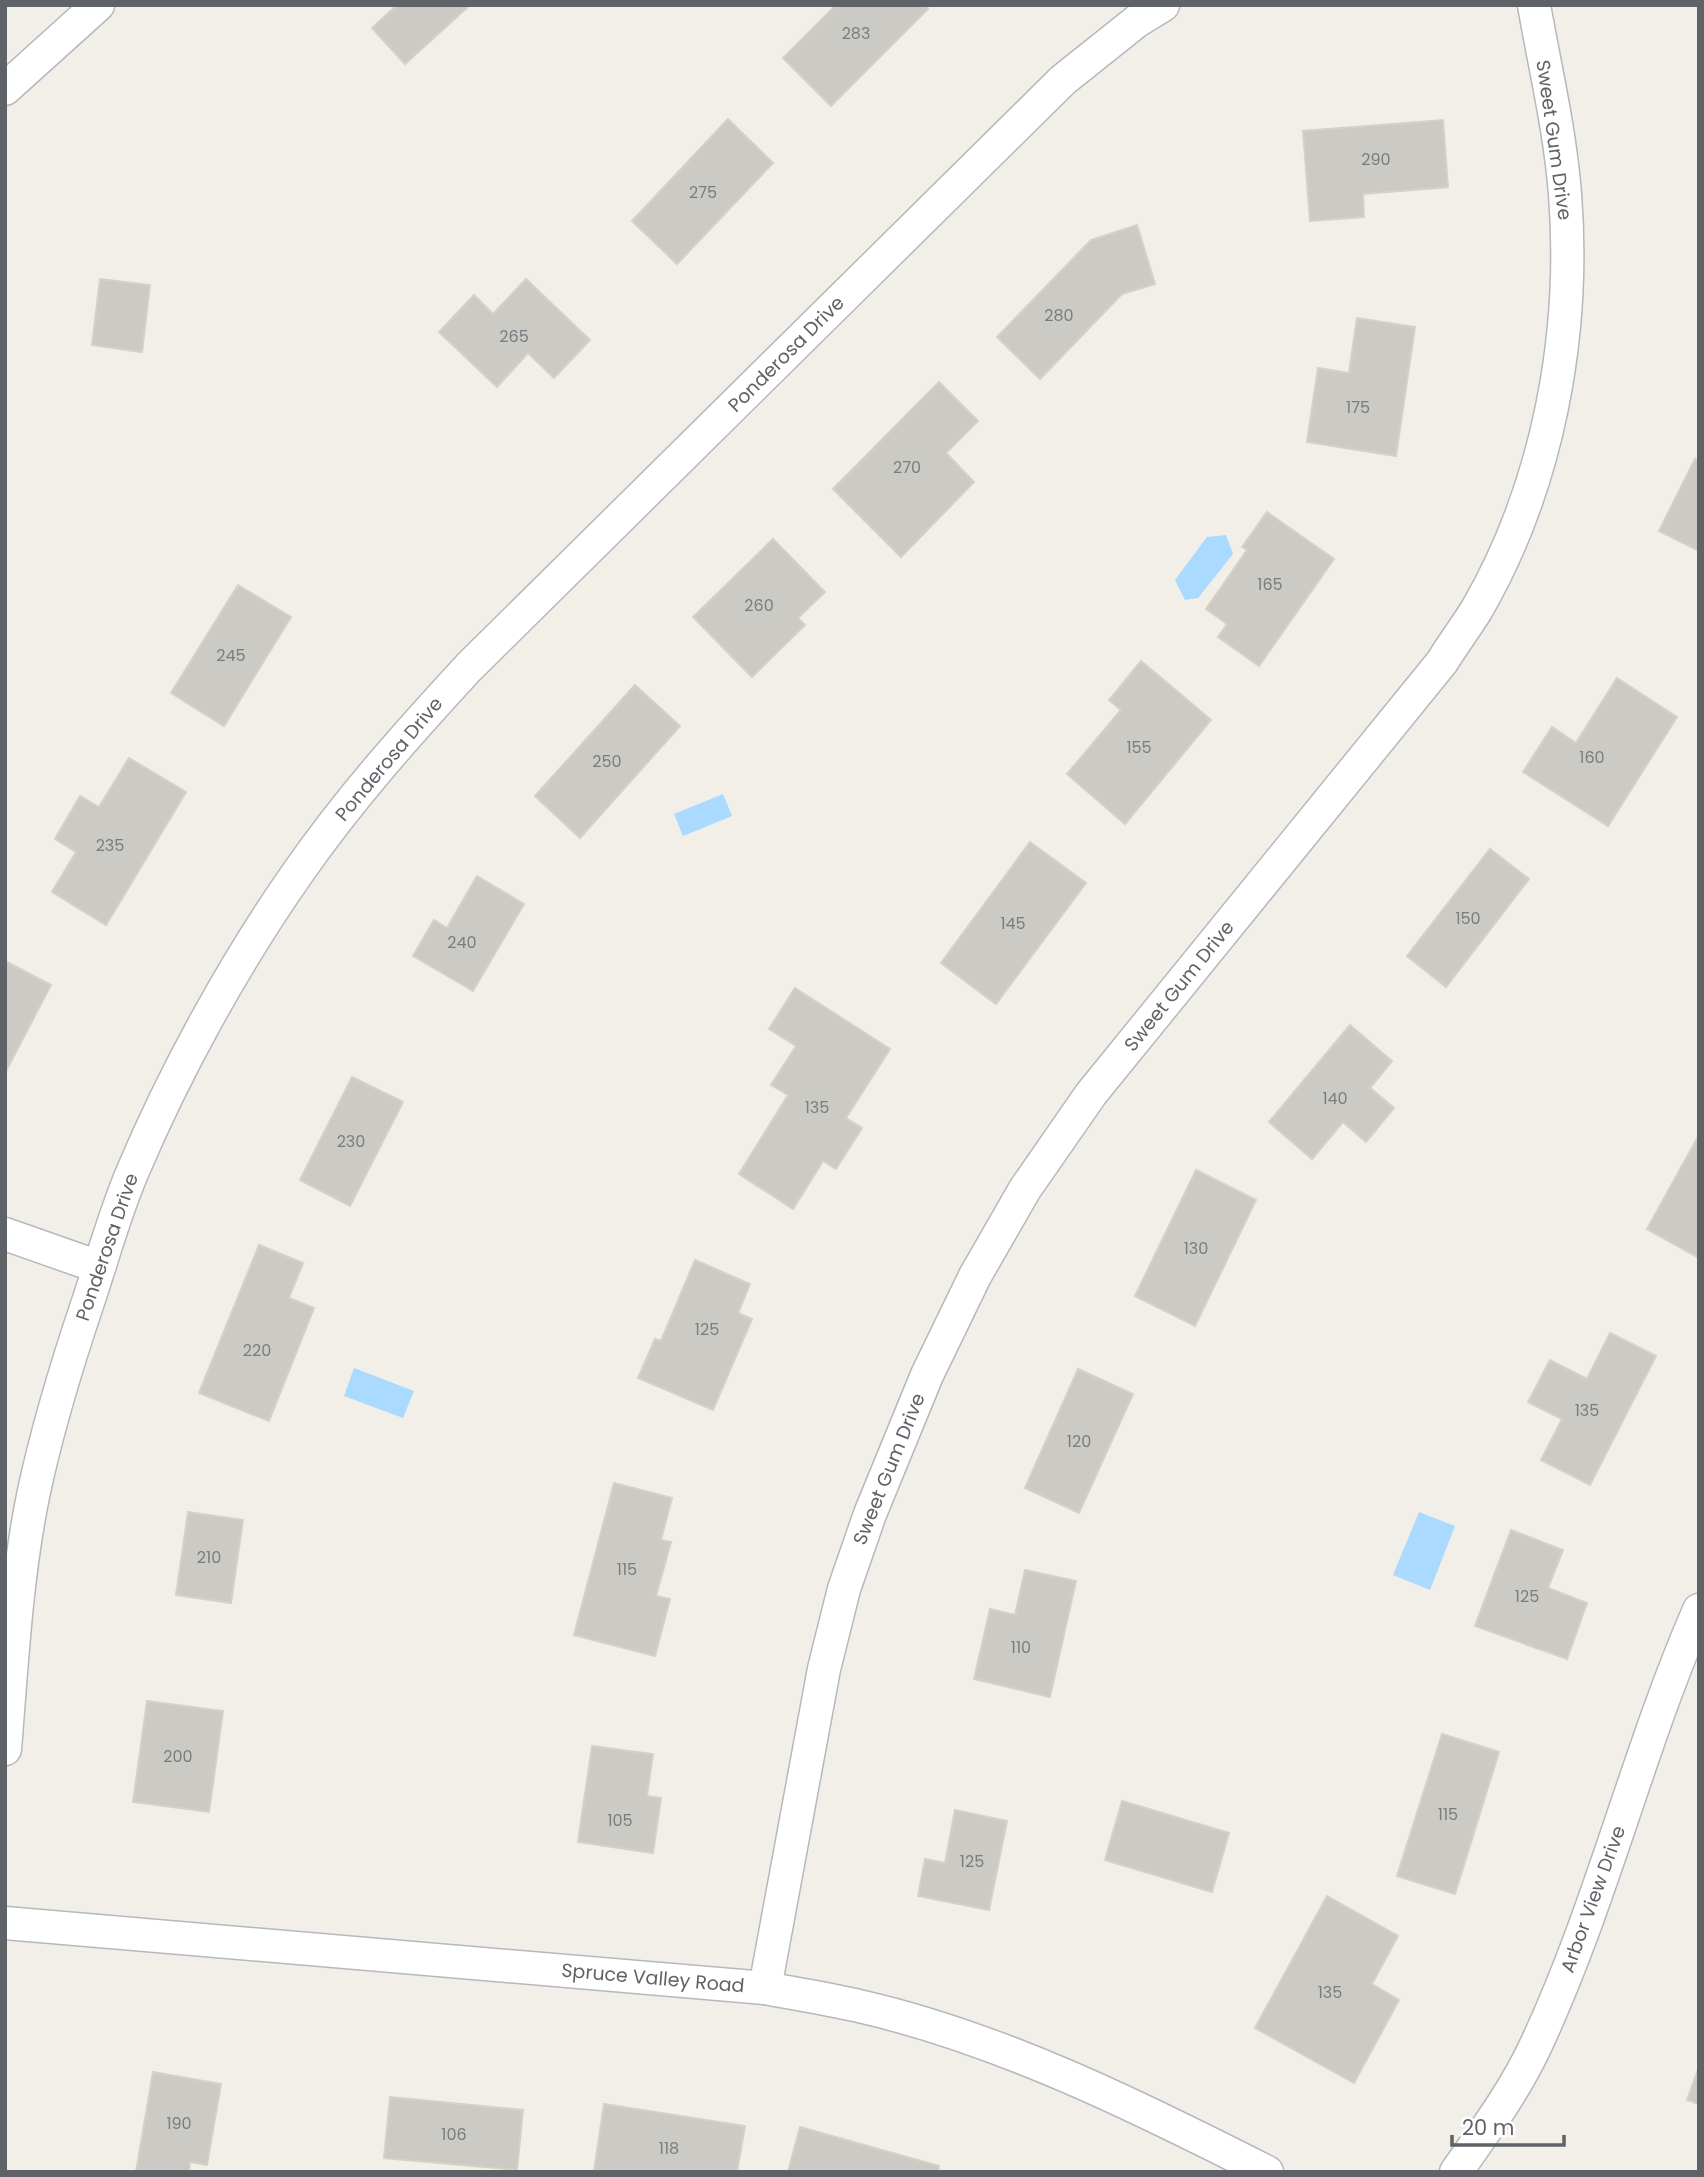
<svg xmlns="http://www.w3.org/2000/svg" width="1704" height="2177" viewBox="0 0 1704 2177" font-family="Poppins,sans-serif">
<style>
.water{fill:#aadaff}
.building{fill:#cccac5;stroke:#d6d1c6;stroke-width:2}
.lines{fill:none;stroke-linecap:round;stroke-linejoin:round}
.street-casing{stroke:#b5b8bc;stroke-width:35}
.street{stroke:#fff;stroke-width:32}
.labels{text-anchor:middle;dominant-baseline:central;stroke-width:5;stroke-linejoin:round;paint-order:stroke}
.number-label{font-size:16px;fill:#7a7d7f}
.street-label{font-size:19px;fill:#5f6368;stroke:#fff}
</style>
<rect width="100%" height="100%" fill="#f1efe8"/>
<g class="water">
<polygon points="1226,535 1233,554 1198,598 1185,600 1175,580 1207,537"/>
<polygon points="723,794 732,816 683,836 674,814"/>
<polygon points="354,1368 414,1391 403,1418 344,1396"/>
<polygon points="1419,1512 1455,1526 1430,1590 1393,1575"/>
</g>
<g class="building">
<polygon points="397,5 470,5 405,64 372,28"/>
<polygon points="836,5 925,5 928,9 831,106 783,58"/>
<polygon points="728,119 773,163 677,264 632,221"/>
<polygon points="1443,120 1448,187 1363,194 1364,217 1310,221 1303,131"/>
<polygon points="1137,225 1155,284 1122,294 1040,379 997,337 1091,240"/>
<polygon points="100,279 150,285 142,352 92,345"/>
<polygon points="526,279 590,340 554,378 528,353 497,387 439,332 474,295 493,314"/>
<polygon points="1357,318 1415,327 1396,456 1307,442 1318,368 1349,373"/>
<polygon points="939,382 978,421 946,453 974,482 901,557 833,489"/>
<polygon points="1695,459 1699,461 1699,551 1659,531"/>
<polygon points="1267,512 1334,559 1259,666 1218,637 1227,624 1206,609 1247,550 1242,547"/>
<polygon points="773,539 825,592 798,618 805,625 752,677 693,617"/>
<polygon points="238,585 291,617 224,726 171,693"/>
<polygon points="1141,661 1211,720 1125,824 1067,774 1121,710 1109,700"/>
<polygon points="1617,678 1677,717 1608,826 1523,772 1552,727 1576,743"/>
<polygon points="635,685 680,726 580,838 535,796"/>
<polygon points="129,758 186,792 106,925 52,892 76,852 55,839 80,796 99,807"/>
<polygon points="1030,842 1086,883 996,1004 941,963"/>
<polygon points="1490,849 1529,879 1446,987 1407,956"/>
<polygon points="477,876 524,904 473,991 413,956 434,920 447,928"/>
<polygon points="5,961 51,985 5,1073"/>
<polygon points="795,988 890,1049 846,1118 862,1128 836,1169 823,1161 793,1209 739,1174 788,1095 771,1085 796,1046 769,1029"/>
<polygon points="1350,1025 1392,1061 1370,1088 1394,1108 1366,1142 1343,1122 1312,1159 1269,1122"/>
<polygon points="352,1077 403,1102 350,1206 300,1180"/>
<polygon points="1699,1135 1699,1258 1647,1229"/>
<polygon points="1196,1170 1256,1200 1195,1326 1135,1296"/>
<polygon points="259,1245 303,1263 289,1298 314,1308 269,1421 199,1393"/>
<polygon points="695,1260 750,1284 738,1313 752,1319 713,1410 638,1378 655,1339 661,1341"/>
<polygon points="1610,1333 1656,1356 1590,1485 1541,1460 1562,1419 1528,1402 1550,1360 1587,1379"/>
<polygon points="1078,1369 1133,1394 1079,1513 1025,1488"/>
<polygon points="614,1483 672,1498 661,1540 671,1542 656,1596 670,1599 655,1656 574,1635"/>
<polygon points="188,1512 243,1520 231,1603 176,1595"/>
<polygon points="1511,1530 1563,1550 1548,1588 1587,1603 1567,1659 1475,1626"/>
<polygon points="1025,1570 1076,1581 1050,1697 974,1679 990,1609 1015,1615"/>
<polygon points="147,1701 223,1711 209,1812 133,1802"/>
<polygon points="1442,1734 1499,1752 1455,1894 1397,1876"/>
<polygon points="592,1746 653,1754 647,1796 661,1798 653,1853 578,1842"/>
<polygon points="1122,1801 1229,1833 1212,1892 1105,1860"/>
<polygon points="955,1810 1007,1821 989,1910 918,1896 925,1859 945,1863"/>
<polygon points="1327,1896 1398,1936 1372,1984 1399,2000 1354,2083 1255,2028"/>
<polygon points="1699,2067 1699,2104 1687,2100"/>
<polygon points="153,2072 221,2084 207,2165 190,2162 189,2172 136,2172"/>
<polygon points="390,2097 523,2110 517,2170 384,2158"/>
<polygon points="604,2104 745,2126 737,2172 594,2171"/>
<polygon points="800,2127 939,2166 938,2172 788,2172"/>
</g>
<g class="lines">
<g class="street-casing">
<g id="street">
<polyline points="5,89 98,5"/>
<polyline points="5,1234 99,1267"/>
<path d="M 5,1749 C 12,1664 16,1580 33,1496 C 47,1429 67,1364 89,1299 C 103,1257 115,1213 132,1173 C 175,1071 235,962 299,871 C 350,798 409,732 469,667 L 1063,80 L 1137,21 L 1163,5"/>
<path d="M 5,1923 L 765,1988 C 797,1994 828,1999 859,2006 C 1000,2038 1139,2107 1267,2172"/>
<path d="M 765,1988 L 824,1669 L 844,1589 L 870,1514 L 927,1375 L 975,1276 L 1025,1189 L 1091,1094 L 1442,662 C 1453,644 1466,627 1477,609 C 1548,486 1576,335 1565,194 C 1560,130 1545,68 1534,5"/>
<path d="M 1456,2172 C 1484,2132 1514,2092 1535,2047 C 1601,1907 1637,1752 1699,1610"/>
</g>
</g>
<use href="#street" class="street"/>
</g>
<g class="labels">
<g class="number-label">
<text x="856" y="33">283</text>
<text x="1376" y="159">290</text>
<text x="703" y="192">275</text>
<text x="1059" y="315">280</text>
<text x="514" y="336">265</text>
<text x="1358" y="407">175</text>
<text x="907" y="467">270</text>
<text x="1270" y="584">165</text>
<text x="759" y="605">260</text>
<text x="231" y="655">245</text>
<text x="1139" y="747">155</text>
<text x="1592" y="757">160</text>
<text x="607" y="761">250</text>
<text x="110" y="845">235</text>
<text x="1468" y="918">150</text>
<text x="1013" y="923">145</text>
<text x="462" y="942">240</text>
<text x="1335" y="1098">140</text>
<text x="817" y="1107">135</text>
<text x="351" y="1141">230</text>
<text x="1196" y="1248">130</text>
<text x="707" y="1329">125</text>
<text x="257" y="1350">220</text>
<text x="1587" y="1410">135</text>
<text x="1079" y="1441">120</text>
<text x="209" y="1557">210</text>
<text x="627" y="1569">115</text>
<text x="1527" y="1596">125</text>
<text x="1021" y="1647">110</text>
<text x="178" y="1756">200</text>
<text x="1448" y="1814">115</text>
<text x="620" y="1820">105</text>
<text x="972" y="1861">125</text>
<text x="1330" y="1992">135</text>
<text x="179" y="2123">190</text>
<text x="454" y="2134">106</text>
<text x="669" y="2148">118</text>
</g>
<g class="street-label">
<text transform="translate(1554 140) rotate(82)">Sweet Gum Drive</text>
<text transform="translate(786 354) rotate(-45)">Ponderosa Drive</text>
<text transform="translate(389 759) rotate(-50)">Ponderosa Drive</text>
<text transform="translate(1179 986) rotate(-51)">Sweet Gum Drive</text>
<text transform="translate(107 1247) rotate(-71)">Ponderosa Drive</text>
<text transform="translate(889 1469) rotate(-68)">Sweet Gum Drive</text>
<text transform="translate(1593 1899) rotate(-70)">Arbor View Drive</text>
<text transform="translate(653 1978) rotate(5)">Spruce Valley Road</text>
</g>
</g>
<rect width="1704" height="2177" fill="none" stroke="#5f6368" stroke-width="14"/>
<path d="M1452 2135v10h112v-10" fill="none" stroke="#5f6368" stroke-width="3.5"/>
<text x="1462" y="2135" font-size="21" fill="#5f6368" stroke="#ffffff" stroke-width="5" paint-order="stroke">20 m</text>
</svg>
